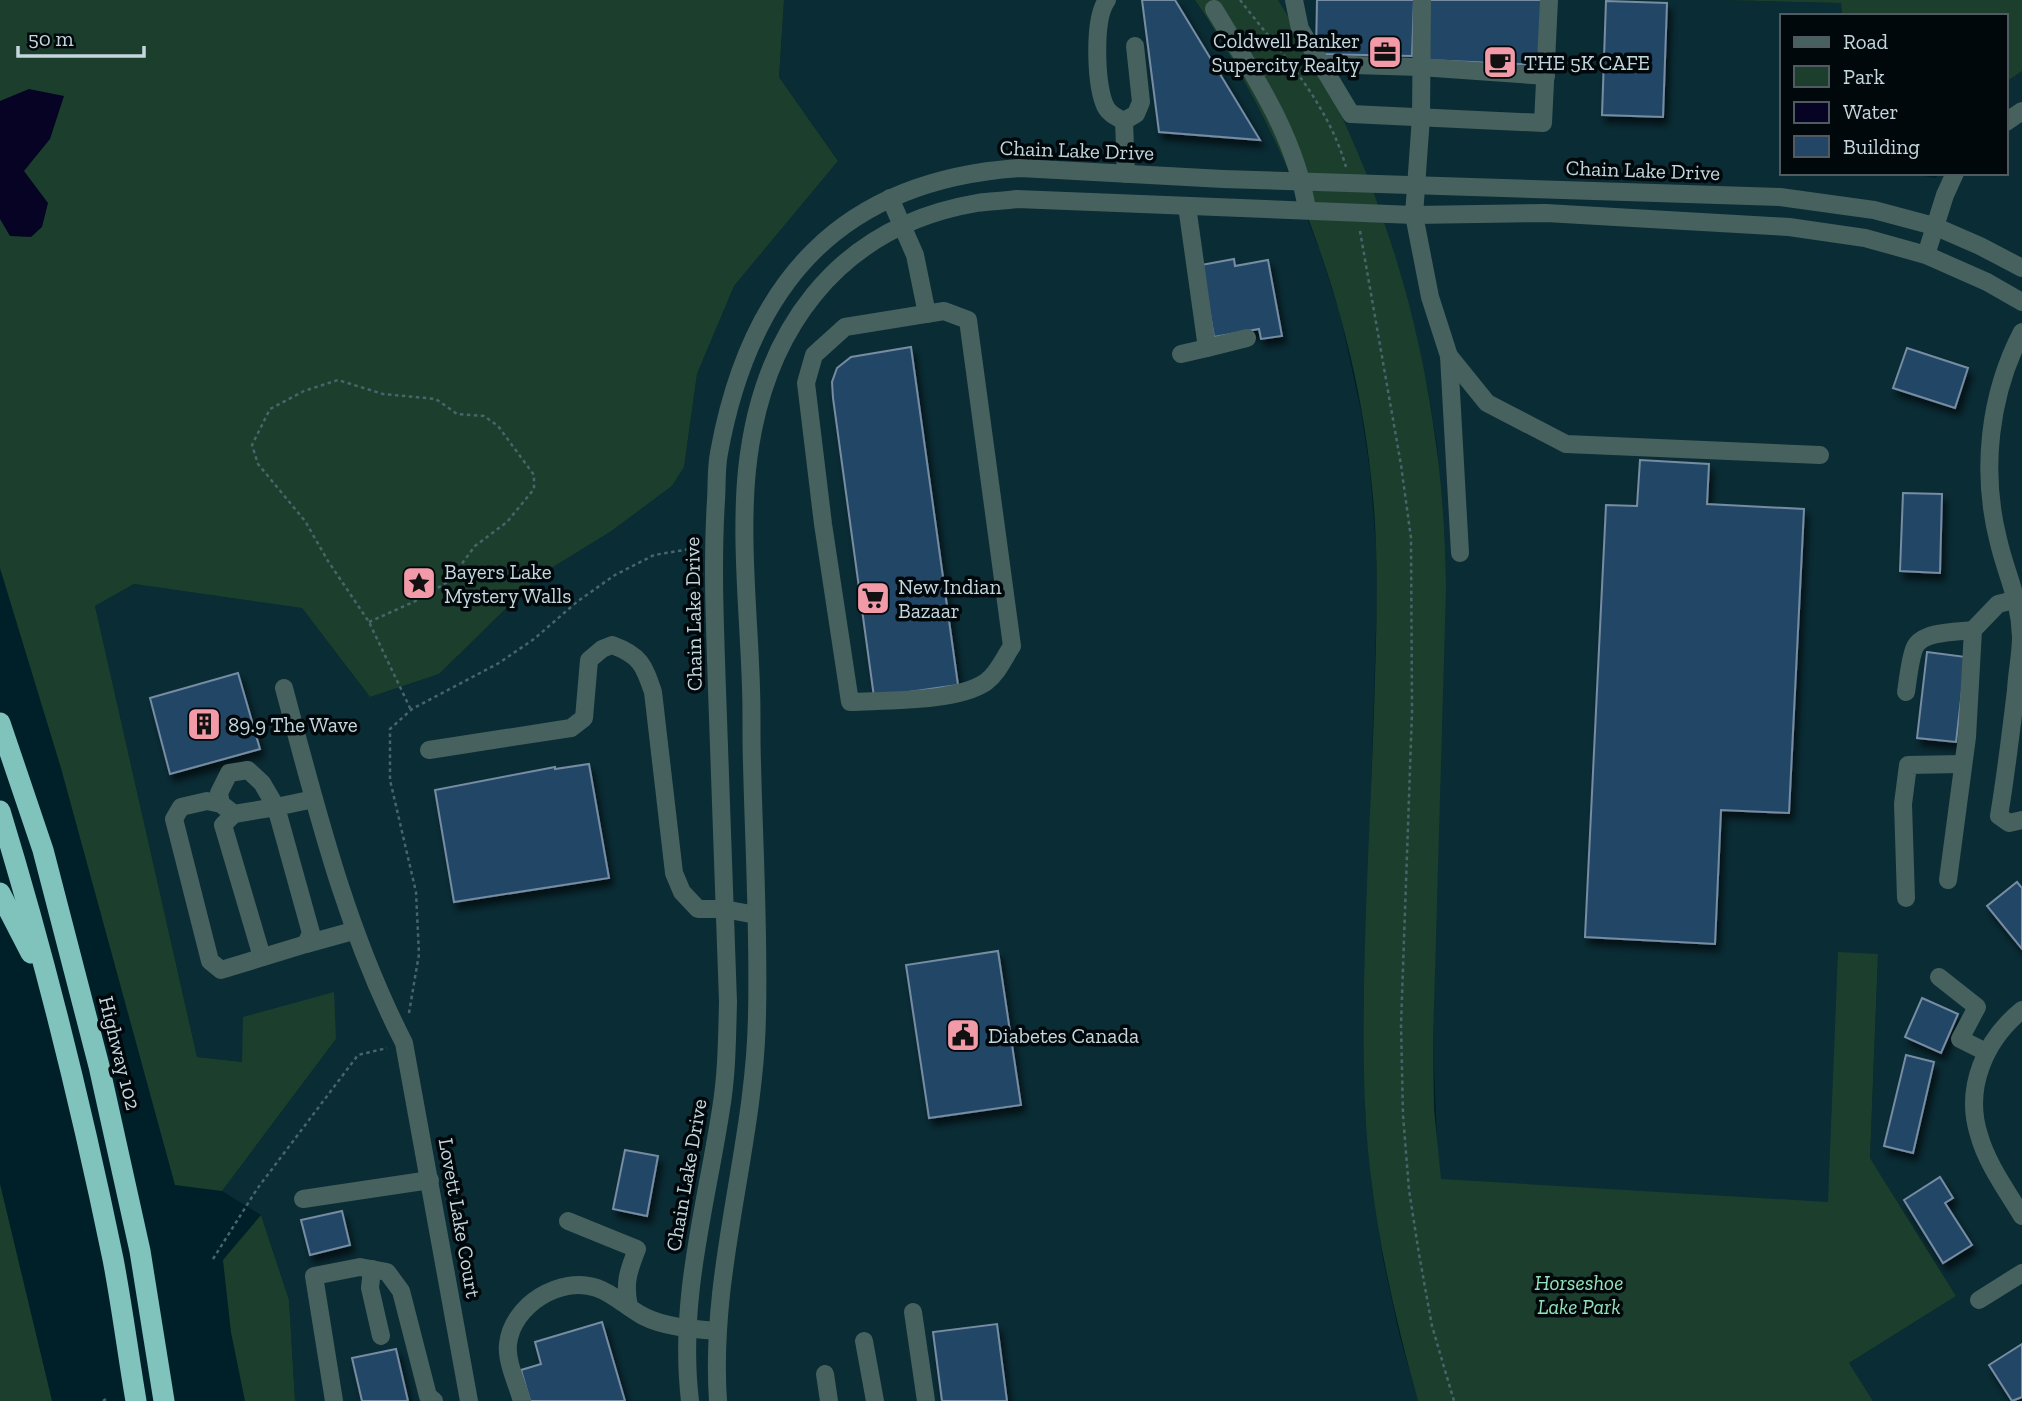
<svg xmlns="http://www.w3.org/2000/svg" width="2022" height="1401" viewBox="0 0 2022 1401" font-family="'Zilla Slab',serif">
<style>
.built{fill:#0a2c35}
.green{fill:#1c3f2d}
.water{fill:#060324}
.building{fill:#244666;stroke:#768ca3;stroke-width:2;filter:url(#shadow)}
.lines{fill:none;stroke-linecap:round;stroke-linejoin:round}
.path{stroke:#49646c;stroke-width:2.5;stroke-dasharray:3.5 3.5;stroke-linecap:butt}
.minor{stroke:#47615e;stroke-width:18}
.highway{stroke:#80c2bc;stroke-width:21}
.labels{text-anchor:middle;dominant-baseline:central;stroke-width:7;stroke-linejoin:round;paint-order:stroke}
.poi-label{font-size:21px;fill:#c5d7dd;stroke:#00080c;text-anchor:start}
.street-label{font-size:21px;fill:#c5d7dd;stroke:#00080c}
.park-label{font-size:21px;font-style:italic;fill:#95e3b8;stroke:#00080c}
</style>
<defs>
<filter id="shadow"><feDropShadow dx="4" dy="7" stdDeviation="3.5" flood-color="#0009"/></filter>
</defs>
<rect width="100%" height="100%" fill="#002029"/>
<g class="built">
<polygon points="784,0 1195,0 1240,72 1283,156 1321,254 1340,314 1361,411 1370,471 1376,547 1377,595 1364,1021 1365,1113 1372,1186 1383,1259 1399,1333 1418,1401 295,1401 289,1300 261,1215 222,1191 336,1039 242,1062 197,1057 95,606 134,584 302,608 370,697 439,674 540,575 610,532 672,486 684,467 697,374 734,286 838,161 779,77"/>
<polygon points="1278,0 1723,0 1841,3 1842,16 1782,16 1782,173 1902,173 1936,178 1938,173 2006,173 2006,82 2022,71 2022,1401 1873,1401 1849,1363 1956,1296 1870,1158 1878,955 1833,1205 1439,1188 1433,1042 1443,510 1437,445 1428,391 1402,279 1386,227 1355,147 1317,67"/>
</g>
<g class="green">
<polygon points="0,0 784,0 779,77 838,161 734,286 697,374 684,467 672,486 610,532 540,575 439,674 370,697 302,608 134,584 95,606 197,1057 242,1062 243,1017 334,992 336,1039 222,1191 175,1185 61,768 0,568"/>
<path d="M 1195,0 L 1278,0 C 1363,133 1416,289 1436,444 C 1443,492 1445,540 1446,588 L 1433,1042 L 1434,1109 L 1441,1179 L 1828,1202 L 1838,952 L 1878,954 L 1870,1158 L 1956,1296 L 1849,1363 L 1873,1401 L 1418,1401 C 1388,1293 1365,1185 1364,1073 C 1362,952 1370,831 1374,711 C 1376,643 1379,575 1374,508 C 1360,326 1296,152 1195,0 Z"/>
<polygon points="1723,0 2022,0 2022,71 2006,82 2006,16 1842,16 1841,3"/>
<polygon points="0,1184 52,1401 0,1401"/>
<polygon points="261,1215 289,1300 295,1401 245,1401 231,1332 223,1260"/>
</g>
<polygon class="water" points="29,89 64,96 50,139 24,171 48,203 42,227 31,237 10,236 0,219 0,101"/>
<g class="building">
<polygon points="1142,0 1175,0 1260,140 1159,132"/>
<polygon points="1317,0 1414,0 1412,56 1316,54"/>
<polygon points="1428,0 1542,0 1540,65 1426,60"/>
<polygon points="1606,1 1667,3 1663,117 1602,115"/>
<polygon points="1234,259 1235,266 1268,260 1282,336 1261,339 1259,329 1214,337 1201,265"/>
<polygon points="911,347 958,685 874,697 833,398 832,382 837,368 851,357"/>
<polygon points="1907,348 1968,368 1955,408 1893,388"/>
<polygon points="1640,460 1709,464 1707,504 1804,509 1789,813 1721,810 1715,944 1585,937 1606,505 1637,506"/>
<polygon points="1903,493 1942,494 1940,573 1900,571"/>
<polygon points="1927,652 1966,657 1956,742 1917,738"/>
<polygon points="238,673 260,749 170,774 150,698"/>
<polygon points="589,764 609,878 454,902 435,790 555,767 555,769"/>
<polygon points="2017,882 2022,888 2022,949 1987,906"/>
<polygon points="998,951 1021,1105 929,1118 906,965"/>
<polygon points="1922,998 1958,1014 1941,1053 1905,1037"/>
<polygon points="1906,1055 1934,1062 1913,1153 1884,1146"/>
<polygon points="625,1150 658,1156 647,1216 613,1209"/>
<polygon points="1940,1177 1953,1198 1945,1203 1972,1245 1943,1263 1904,1200"/>
<polygon points="342,1211 350,1245 310,1255 301,1220"/>
<polygon points="602,1322 625,1401 530,1401 521,1370 541,1364 535,1342"/>
<polygon points="997,1324 1007,1401 942,1401 933,1332"/>
<polygon points="2022,1344 2022,1397 2012,1401 1989,1365"/>
<polygon points="396,1349 408,1401 362,1401 352,1358"/>
</g>
<g class="lines">
<g class="path">
<path d="M 1240,0 C 1281,53 1327,101 1346,167"/>
<polyline points="1360,231 1401,465 1411,538 1412,712 1401,1025 1403,1115 1409,1190 1419,1254 1432,1326 1454,1401"/>
<polyline points="369,622 420,599 449,581 475,546 507,522 534,489 534,475 498,426 484,416 457,414 436,399 383,394 338,380 304,391 270,409 252,445 258,464 305,521 328,561 369,622 411,710"/>
<polyline points="409,1013 419,954 416,892 390,780 390,729 412,709 499,663 534,639 578,601 615,575 654,555 696,548"/>
<polyline points="213,1259 257,1189 358,1055 387,1048"/>
<polyline points="103,1401 107,1398"/>
</g>
<g class="minor">
<path d="M 1107,0 C 1093,19 1096,81 1104,103 C 1107,113 1116,117 1124,121 L 1126,174"/>
<polyline points="1294,0 1300,29 1351,114 1543,123 1549,0"/>
<polyline points="1422,0 1421,117 1414,215 1430,297 1449,356 1487,403 1566,444 1820,455"/>
<path d="M 1214,9 C 1252,72 1296,136 1307,210"/>
<polyline points="1320,64 1420,67 1546,76"/>
<polyline points="1124,121 1136,114 1141,102 1135,46"/>
<polyline points="2006,122 2022,111"/>
<polyline points="890,198 915,255 927,314"/>
<polyline points="1187,206 1207,348 1247,338"/>
<polyline points="1926,255 1945,195 1955,173"/>
<path d="M 944,311 L 968,320 L 1012,646 C 1004,658 998,673 986,682 C 957,702 886,700 850,702 L 823,524 L 806,383 L 814,355 L 845,327 Z"/>
<path d="M 2022,332 C 1989,395 1981,471 1998,539 C 2006,575 2020,598 2021,637 C 2021,654 2017,672 2016,690 C 2011,732 2006,774 1999,816 L 2009,823 L 2022,820"/>
<polyline points="1181,354 1207,348"/>
<polyline points="1449,356 1460,553"/>
<path d="M 284,688 C 317,811 346,930 404,1043 L 469,1401"/>
<path d="M 1906,692 C 1908,680 1910,657 1915,647 C 1923,631 1957,632 1973,630"/>
<path d="M 429,750 L 571,728 L 584,718 L 589,660 L 602,649 L 612,645 C 640,655 644,665 653,692 L 674,873 L 682,892 L 698,909 L 724,909 L 756,915"/>
<polyline points="221,804 207,801 181,807 174,819 210,961 221,970 306,944 311,933 276,807 234,814 221,804 219,793 229,773 248,770 262,783 276,807 314,799"/>
<polyline points="234,814 223,825 262,957"/>
<polyline points="1948,880 1967,737 1973,630 1998,604 2022,598"/>
<polyline points="1906,898 1903,804 1908,765 1962,764"/>
<polyline points="306,944 353,931"/>
<polyline points="1939,977 1977,1007 1960,1039 1986,1052"/>
<path d="M 2022,1010 C 1985,1040 1964,1088 1979,1135 C 1987,1164 2007,1191 2022,1216"/>
<polyline points="303,1199 430,1180"/>
<path d="M 568,1221 L 637,1249 C 628,1272 624,1283 629,1307"/>
<polyline points="372,1269 370,1288 381,1336"/>
<polyline points="1979,1300 2022,1273"/>
<polyline points="913,1312 926,1401"/>
<polyline points="864,1341 875,1401"/>
<polyline points="825,1374 829,1401"/>
<polyline points="334,1401 314,1276 360,1267 387,1272 401,1291 428,1396 434,1401"/>
<path d="M 522,1401 C 517,1384 506,1361 508,1344 C 512,1305 561,1275 597,1288 C 614,1294 628,1308 643,1316 C 664,1327 693,1329 717,1331"/>
<path d="M 690,1401 C 678,1300 706,1207 721,1109 C 727,1073 727,1038 728,1002 C 724,898 721,794 717,690 C 715,627 712,564 716,500 C 717,485 716,468 719,453 C 750,282 841,180 1020,168 L 1223,179 L 1780,197 L 1874,210 L 1934,226 L 1980,246 L 2022,268"/>
<path d="M 718,1401 C 709,1271 755,1145 757,1015 C 759,931 754,847 752,763 C 751,738 752,713 751,688 C 749,618 740,540 747,470 C 761,334 835,227 977,203 C 990,201 1004,201 1017,199 L 1414,215 L 1546,213 L 1789,227 L 1865,238 L 1926,255 L 1987,282 L 2022,302"/>
</g>
<g class="highway">
<polyline points="0,723 43,850 99,1066 140,1251 164,1401"/>
<path d="M 0,811 C 45,958 82,1109 113,1259 C 122,1306 128,1354 136,1401"/>
<polyline points="0,893 31,953"/>
</g>
</g>
<defs>
<g id="office-square" transform="scale(1.75)"><rect x="-9" y="-9" width="18" height="18" rx="4" fill="#f39aa9" stroke="#00080c"/><path d="M-6-3h4V-5.5h4V-3h4V5H-6ZM-1-4.5V-3h2v-1.5ZM-6 0V1H6V0Z" fill="#111"/></g>
<g id="cafe-square" transform="scale(1.75)"><rect x="-9" y="-9" width="18" height="18" rx="4" fill="#f39aa9" stroke="#00080c"/><path d="M-5.5-4.5H6V0H3Q3 3.5 0 3.5H-2.5Q-5.5 3.5-5.5 0ZM3-3.2v2h1.7v-2ZM-6 4.5H4V6H-6Z" fill="#111"/></g>
<g id="sight-square" transform="scale(1.75)"><rect x="-9" y="-9" width="18" height="18" rx="4" fill="#f39aa9" stroke="#00080c"/><path d="M0-6L1.8-2.2L6-1.7L2.9 1.2L3.7 5.4L0 3.3L-3.7 5.4L-2.9 1.2L-6-1.7L-1.8-2.2Z" fill="#111"/></g>
<g id="supermarket-square" transform="scale(1.75)"><rect x="-9" y="-9" width="18" height="18" rx="4" fill="#f39aa9" stroke="#00080c"/><path d="M-6-5.5h2.5l.6 2H6L4.5 2H-2.5L-4.4-4H-6ZM-1.5 3.2a1.3 1.3 0 1 0 .1 0ZM3 3.2a1.3 1.3 0 1 0 .1 0Z" fill="#111"/></g>
<g id="building-square" transform="scale(1.75)"><rect x="-9" y="-9" width="18" height="18" rx="4" fill="#f39aa9" stroke="#00080c"/><path d="M-4-6H4V6H1V3H-1V6H-4ZM-2.5-4.3h1.7v1.8h-1.7ZM.8-4.3h1.7v1.8H.8ZM-2.5-1h1.7V.8h-1.7ZM.8-1h1.7V.8H.8Z" fill="#111"/></g>
<g id="civic-square" transform="scale(1.75)"><rect x="-9" y="-9" width="18" height="18" rx="4" fill="#f39aa9" stroke="#00080c"/><path d="M-.6-6.5H3V-4.5H.6V-3L4-1V1h2V6H-6V1h2V-1L-.6-3ZM-1.2 2.5V6h2.4V2.5Z" fill="#111"/></g>
</defs>
<g fill-rule="evenodd">
<use href="#office-square" x="1385" y="52"/>
<use href="#cafe-square" x="1500" y="62"/>
<use href="#sight-square" x="419" y="583"/>
<use href="#supermarket-square" x="873" y="598"/>
<use href="#building-square" x="204" y="724"/>
<use href="#civic-square" x="963" y="1035"/>
</g>
<g class="labels">
<g class="poi-label">
<text x="1360" y="40" text-anchor="end">Coldwell Banker<tspan x="1360" dy="24">Supercity Realty</tspan></text>
<text x="1524" y="62">THE 5K CAFE</text>
<text x="444" y="571">Bayers Lake<tspan x="444" dy="24">Mystery Walls</tspan></text>
<text x="898" y="586">New Indian<tspan x="898" dy="24">Bazaar</tspan></text>
<text x="228" y="724">89.9 The Wave</text>
<text x="988" y="1035">Diabetes Canada</text>
</g>
<g class="street-label">
<text transform="translate(1077 150) rotate(2)">Chain Lake Drive</text>
<text transform="translate(1643 170) rotate(2)">Chain Lake Drive</text>
<text transform="translate(693 614) rotate(-91)">Chain Lake Drive</text>
<text transform="translate(120 1053) rotate(76)">Highway 102</text>
<text transform="translate(686 1175) rotate(-80)">Chain Lake Drive</text>
<text transform="translate(460 1218) rotate(80)">Lovett Lake Court</text>
</g>
<g class="park-label">
<text x="1579" y="1282">Horseshoe<tspan x="1579" dy="24">Lake Park</tspan></text>
</g>
</g>
<rect x="1780" y="14" width="228" height="161" fill="#00080c" stroke="#4f5b60" stroke-width="2"/>
<rect x="1794" y="37" width="35" height="10" fill="#47615e" stroke="#4f5b60" stroke-width="2"/>
<text x="1843" y="49" font-size="21" fill="#c5d7dd">Road</text>
<rect x="1794" y="66" width="35" height="21" fill="#1c3f2d" stroke="#4f5b60" stroke-width="2"/>
<text x="1843" y="84" font-size="21" fill="#c5d7dd">Park</text>
<rect x="1794" y="102" width="35" height="21" fill="#060324" stroke="#4f5b60" stroke-width="2"/>
<text x="1843" y="119" font-size="21" fill="#c5d7dd">Water</text>
<rect x="1794" y="136" width="35" height="21" fill="#244666" stroke="#4f5b60" stroke-width="2"/>
<text x="1843" y="154" font-size="21" fill="#c5d7dd">Building</text>
<path d="M18 46v10h126v-10" fill="none" stroke="#c5d7dd" stroke-width="3.5"/>
<text x="28" y="46" font-size="21" fill="#c5d7dd" stroke="#00080c" stroke-width="5" paint-order="stroke">50 m</text>
</svg>
